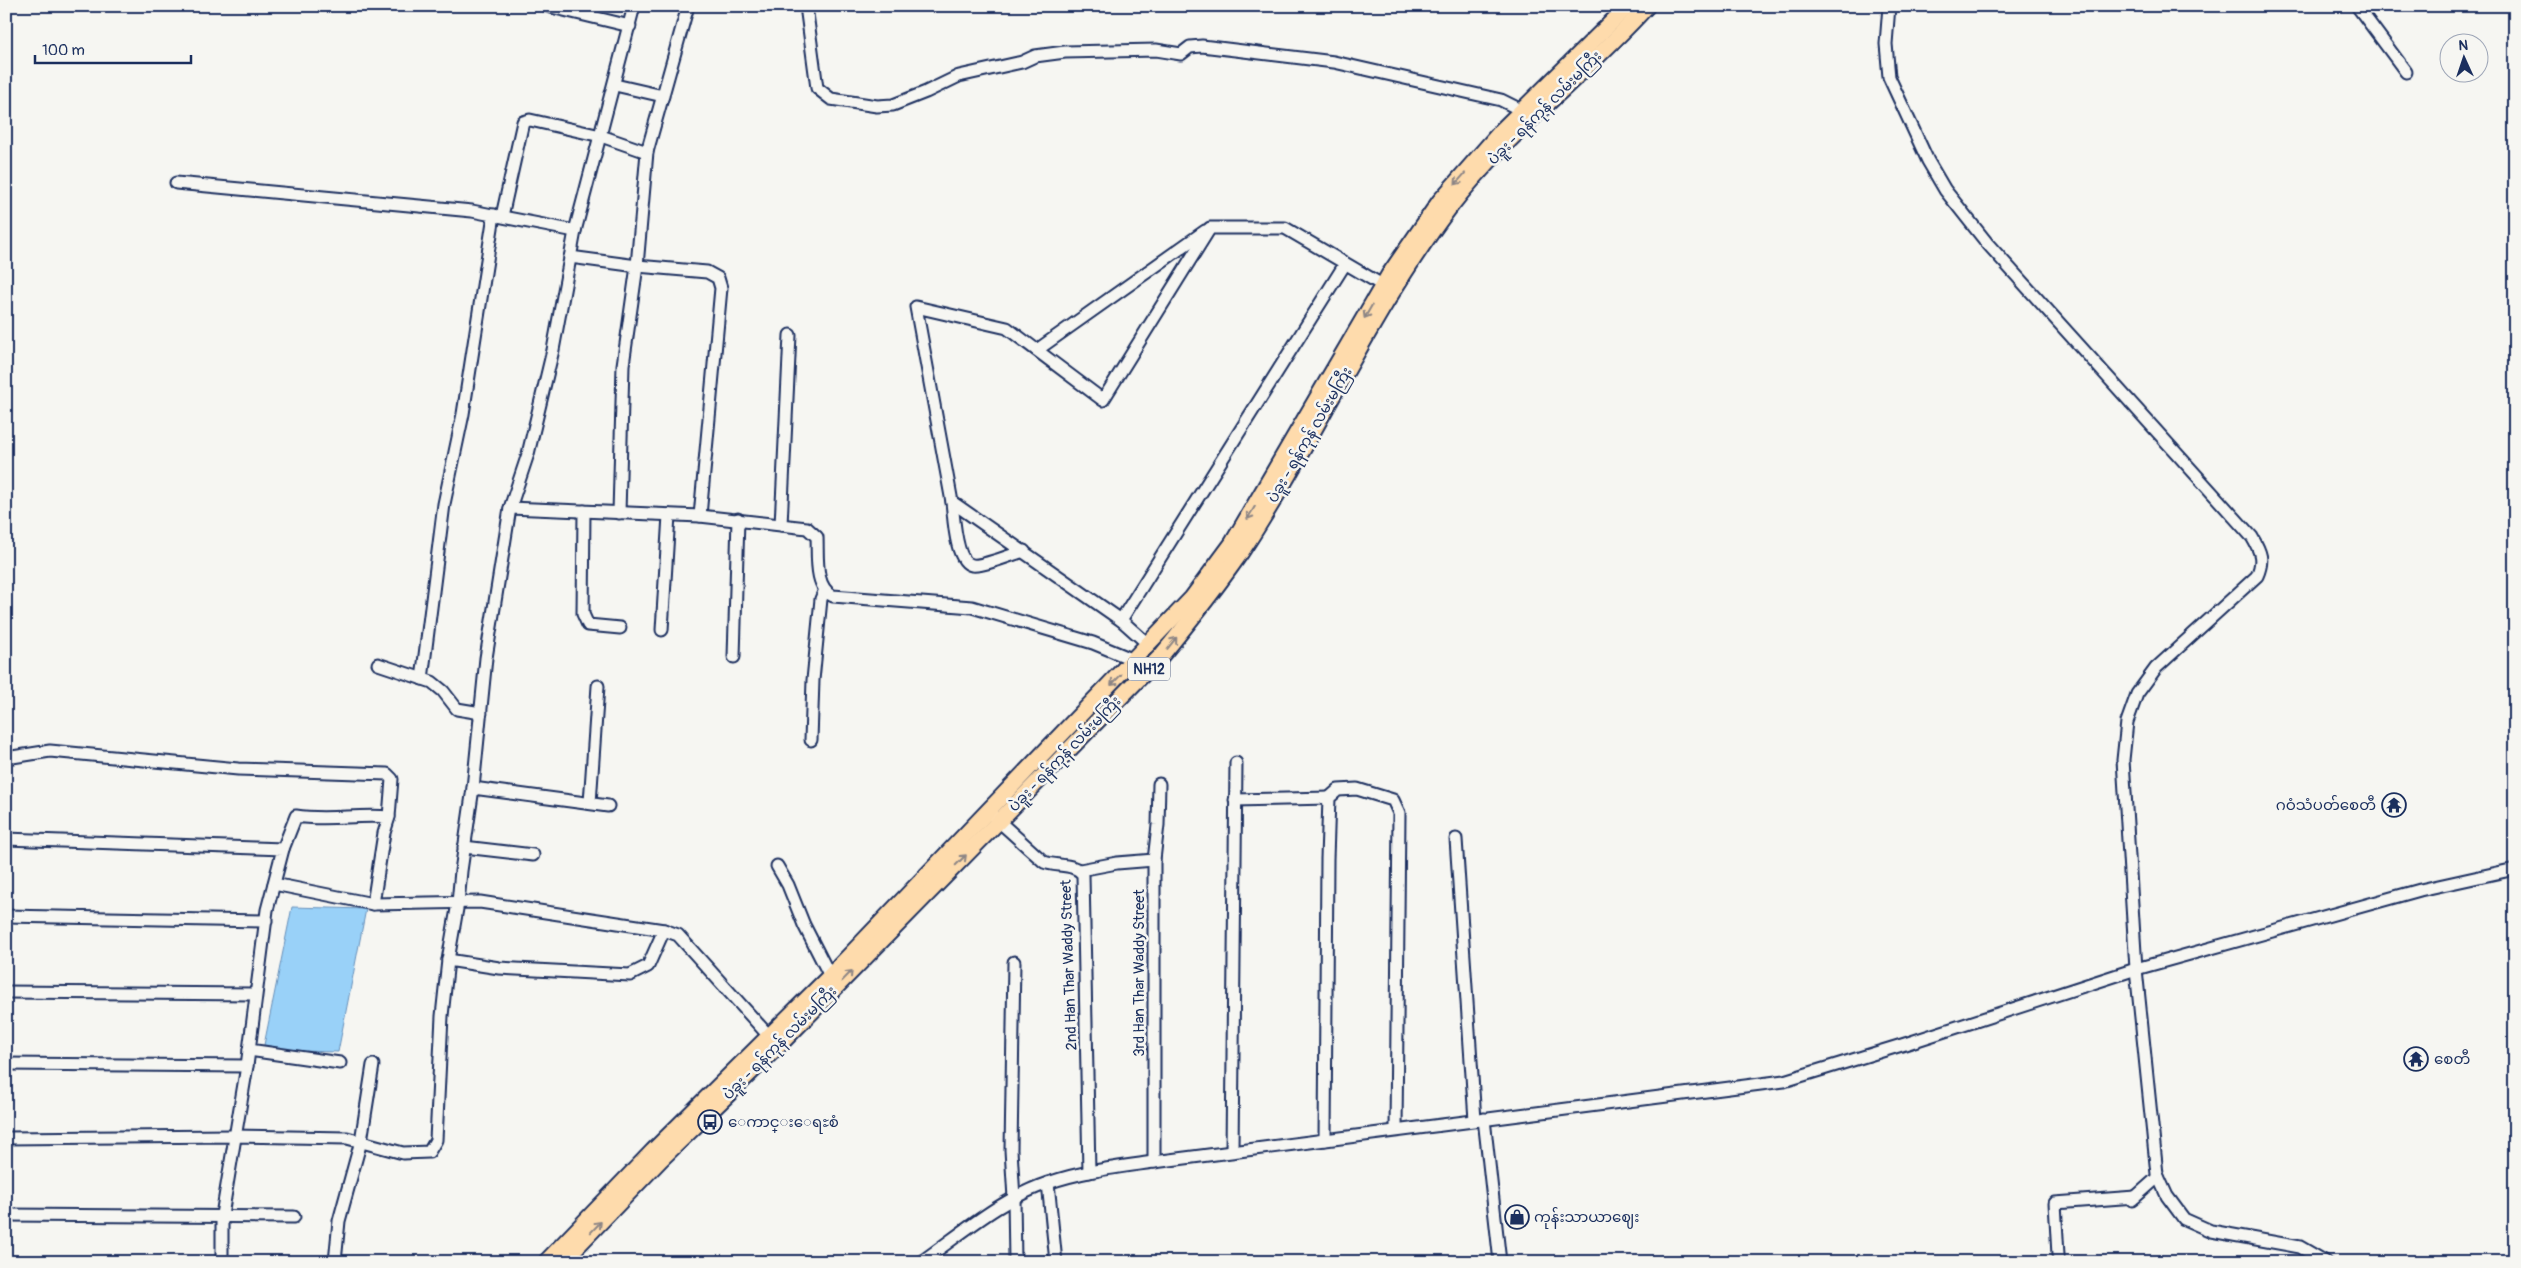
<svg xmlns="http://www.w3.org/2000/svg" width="2521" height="1268" viewBox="0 0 2521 1268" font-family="Pangolin,'Noto Sans Myanmar',sans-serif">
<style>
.water{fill:#99d1f8;stroke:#6790ba}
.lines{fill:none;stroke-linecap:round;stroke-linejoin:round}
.minor-casing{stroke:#1b2f5e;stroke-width:15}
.highway-casing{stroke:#1b2f5e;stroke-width:19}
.minor{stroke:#f6f6f2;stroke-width:11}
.highway{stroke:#fedbac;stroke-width:15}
.oneway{stroke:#8c8585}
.labels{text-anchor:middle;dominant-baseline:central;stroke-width:5;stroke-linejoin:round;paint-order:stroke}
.shield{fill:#f6f6f2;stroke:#5d6b8a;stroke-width:1}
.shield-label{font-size:14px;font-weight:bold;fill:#1b2f5e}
.street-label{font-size:15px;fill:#1b2f5e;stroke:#f6f6f2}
.poi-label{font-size:15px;fill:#1b2f5e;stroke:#f6f6f2;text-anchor:start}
</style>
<rect width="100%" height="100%" fill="#f6f6f2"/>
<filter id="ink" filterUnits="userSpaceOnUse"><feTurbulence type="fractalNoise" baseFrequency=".02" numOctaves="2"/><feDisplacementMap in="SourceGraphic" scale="10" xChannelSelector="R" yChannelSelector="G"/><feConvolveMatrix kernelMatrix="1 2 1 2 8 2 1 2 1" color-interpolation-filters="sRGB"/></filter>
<g filter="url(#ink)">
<polygon class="water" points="292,907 366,909 338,1052 263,1050"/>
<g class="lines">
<g class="minor-casing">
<g id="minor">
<polyline points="547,6 630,26"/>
<polyline points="806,6 817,88 831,99 877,106 893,105 926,92 959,76 1022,62 1035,56 1065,52 1156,50 1181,54 1190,47 1202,46 1334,62 1501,100 1521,110"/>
<path d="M 1889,6 L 1886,44 L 1889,77 L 1928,161 L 1945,190 L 1987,243 L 2252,537 C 2261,552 2264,560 2257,576 L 2156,668 L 2137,694 L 2127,722 L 2123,760 L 2136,969 L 2157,1174 L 2167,1196 L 2184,1219 L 2211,1231 L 2300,1247 L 2326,1262"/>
<polyline points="2357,6 2406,72"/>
<polyline points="615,85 663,96"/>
<polyline points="176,183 472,211 575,231"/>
<polyline points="502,216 523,122 530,120 601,136 647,152"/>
<polyline points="570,257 637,266 707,272 718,278 721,288 700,516"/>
<polyline points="1037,350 1205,231"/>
<path d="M 952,502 C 954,517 955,562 972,565 C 982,567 1013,554 1024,551"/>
<path d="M 510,508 L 700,516 L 807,528 L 817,537 C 818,556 814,587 833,596 L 972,607 L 1093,643 L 1134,660 L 1148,670"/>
<polyline points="584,511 583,614 588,625 620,628"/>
<polyline points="619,513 623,365 637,266 647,152 688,6"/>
<polyline points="781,525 790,335"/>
<polyline points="1121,620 1345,264"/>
<polyline points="662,630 669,515"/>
<polyline points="1149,645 1121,620 952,502 916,307 1007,328 1103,400 1210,228 1285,228 1389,289"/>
<polyline points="734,657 738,519"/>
<polyline points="378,664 432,682 443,691 457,709 481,713"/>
<polyline points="422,679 444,504 463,414 494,215"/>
<polyline points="811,740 813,680 821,599 824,592"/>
<polyline points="6,758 50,751 238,769 387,774 392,779 389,817"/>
<polyline points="473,788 608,806"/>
<polyline points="1235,800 1329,798"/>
<polyline points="590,803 598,686"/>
<path d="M 993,816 L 1044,862 C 1057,867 1076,863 1083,875 L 1089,1172"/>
<polyline points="6,839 283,849 267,910 247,1066 222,1215 222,1262"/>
<polyline points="1456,839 1475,1120"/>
<polyline points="464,847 533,855"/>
<path d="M 283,849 L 296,816 C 327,821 358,814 389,817 L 384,833 L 373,904"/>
<polyline points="777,866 788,885 804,925 830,976"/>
<polyline points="1080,870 1117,863 1154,860"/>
<polyline points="274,884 373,904 480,902 664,930 678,935 769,1036"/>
<polyline points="6,916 266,921"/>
<polyline points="448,960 499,968 630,975 648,966 664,930"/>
<polyline points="1014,962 1011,1150 1014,1198 1015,1262"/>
<polyline points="6,992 255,994"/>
<polyline points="249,1050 340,1063"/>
<polyline points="6,1064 247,1066"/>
<polyline points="1484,1119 1500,1262"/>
<polyline points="6,1138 233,1136 347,1138 403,1153 429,1152 436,1140 442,1016 448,960 458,903 461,871 473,788 486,658 510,508 528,454 553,350 575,231 634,6"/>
<polyline points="1325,1140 1327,859 1329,798 1338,790 1357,789 1393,800 1399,813 1396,1130"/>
<polyline points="1232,1151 1236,763"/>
<polyline points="1154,1162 1154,860 1158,825 1159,784"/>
<polyline points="1048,1183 1056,1262"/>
<polyline points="2132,1200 2158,1177"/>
<polyline points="6,1215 294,1217"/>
<polyline points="2058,1255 2055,1203 2135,1197"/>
<polyline points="335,1262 339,1221 361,1141 373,1065"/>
<path d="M 921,1262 C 961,1234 1002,1198 1048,1183 C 1082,1171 1119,1167 1154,1162 L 1784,1081 L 1905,1044 L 2136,969 L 2420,890 L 2515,869"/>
</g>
</g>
<g class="highway-casing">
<g id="highway">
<polyline points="546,1262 653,1151 830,976 1192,598 1232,544 1389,275 1440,201 1503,129 1628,6"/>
<path d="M 562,1262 L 661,1159 L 780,1044 L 1161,656 C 1189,622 1216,588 1241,552 C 1315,440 1368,315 1449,208 C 1507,132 1584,76 1647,6"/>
</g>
</g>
<use href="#minor" class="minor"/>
<use href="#highway" class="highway"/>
</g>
<defs><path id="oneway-shaft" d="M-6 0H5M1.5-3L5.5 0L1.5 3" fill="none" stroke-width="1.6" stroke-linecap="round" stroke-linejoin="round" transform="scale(1.25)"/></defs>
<g class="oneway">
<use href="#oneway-shaft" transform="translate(1460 179) rotate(131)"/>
<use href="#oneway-shaft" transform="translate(1368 312) rotate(120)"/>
<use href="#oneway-shaft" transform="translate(1251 513) rotate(121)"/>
<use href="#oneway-shaft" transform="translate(1172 643) rotate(-51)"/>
<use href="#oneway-shaft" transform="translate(1116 680) rotate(134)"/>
<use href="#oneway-shaft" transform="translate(961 860) rotate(-45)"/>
<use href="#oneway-shaft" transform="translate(847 976) rotate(-46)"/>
<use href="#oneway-shaft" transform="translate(596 1227) rotate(-46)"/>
</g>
</g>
<defs>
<g id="temple-ring" transform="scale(1.25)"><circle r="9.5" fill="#f6f6f2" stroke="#1b2f5e" stroke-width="1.5"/><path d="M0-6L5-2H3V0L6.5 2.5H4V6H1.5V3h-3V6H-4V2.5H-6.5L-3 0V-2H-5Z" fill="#1b2f5e"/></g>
<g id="bus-ring" transform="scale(1.25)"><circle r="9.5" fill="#f6f6f2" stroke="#1b2f5e" stroke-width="1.5"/><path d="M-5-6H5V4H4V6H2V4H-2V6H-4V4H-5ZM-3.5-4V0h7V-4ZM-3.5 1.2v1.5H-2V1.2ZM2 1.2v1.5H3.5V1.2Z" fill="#1b2f5e"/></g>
<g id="shop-ring" transform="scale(1.25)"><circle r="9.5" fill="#f6f6f2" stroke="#1b2f5e" stroke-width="1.5"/><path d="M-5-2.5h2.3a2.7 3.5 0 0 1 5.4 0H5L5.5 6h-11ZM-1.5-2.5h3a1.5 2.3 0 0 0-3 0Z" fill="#1b2f5e"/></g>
</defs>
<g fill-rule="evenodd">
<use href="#temple-ring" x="2394" y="805"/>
<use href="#temple-ring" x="2416" y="1059"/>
<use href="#bus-ring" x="710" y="1122"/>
<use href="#shop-ring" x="1517" y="1217"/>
</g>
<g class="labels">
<rect class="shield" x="1128" y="657.5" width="42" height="23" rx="4"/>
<g class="shield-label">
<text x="1149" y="669">NH12</text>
</g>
<g class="street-label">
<text transform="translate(1545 108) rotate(-45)">ပဲခူး - ရန်ကုန် လမ်းမကြီး</text>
<text transform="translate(1310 435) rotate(-60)">ပဲခူး - ရန်ကုန် လမ်းမကြီး</text>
<text transform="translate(1065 754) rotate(-46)">ပဲခူး - ရန်ကုန် လမ်းမကြီး</text>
<text transform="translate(1069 965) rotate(-92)">2nd Han Thar Waddy Street</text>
<text transform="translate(1139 973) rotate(-90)">3rd Han Thar Waddy Street</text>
<text transform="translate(780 1043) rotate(-45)">ပဲခူး - ရန်ကုန် လမ်းမကြီး</text>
</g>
<g class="poi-label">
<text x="2376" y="805" text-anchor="end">ဂဝံသံပတ်စေတီ</text>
<text x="2434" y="1059">စေတီ</text>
<text x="728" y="1122">ေကာင္းေရႊစံ</text>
<text x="1534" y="1217">ကုန်းသာယာဈေး</text>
</g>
</g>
<rect width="2521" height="1268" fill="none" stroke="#f6f6f2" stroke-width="25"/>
<rect x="12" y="12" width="2496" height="1243" fill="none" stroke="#1b2f5e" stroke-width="2" filter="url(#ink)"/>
<g transform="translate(2464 58) rotate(357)"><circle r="24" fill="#f6f6f2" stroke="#9ea6b7"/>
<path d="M0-4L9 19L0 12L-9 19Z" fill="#1b2f5e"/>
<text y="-8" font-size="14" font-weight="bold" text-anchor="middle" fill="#1b2f5e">N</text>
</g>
<path d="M35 55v8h156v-8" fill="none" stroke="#1b2f5e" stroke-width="2.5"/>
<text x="42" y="55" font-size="15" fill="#1b2f5e" stroke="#f6f6f2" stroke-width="4" paint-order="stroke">100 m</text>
</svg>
